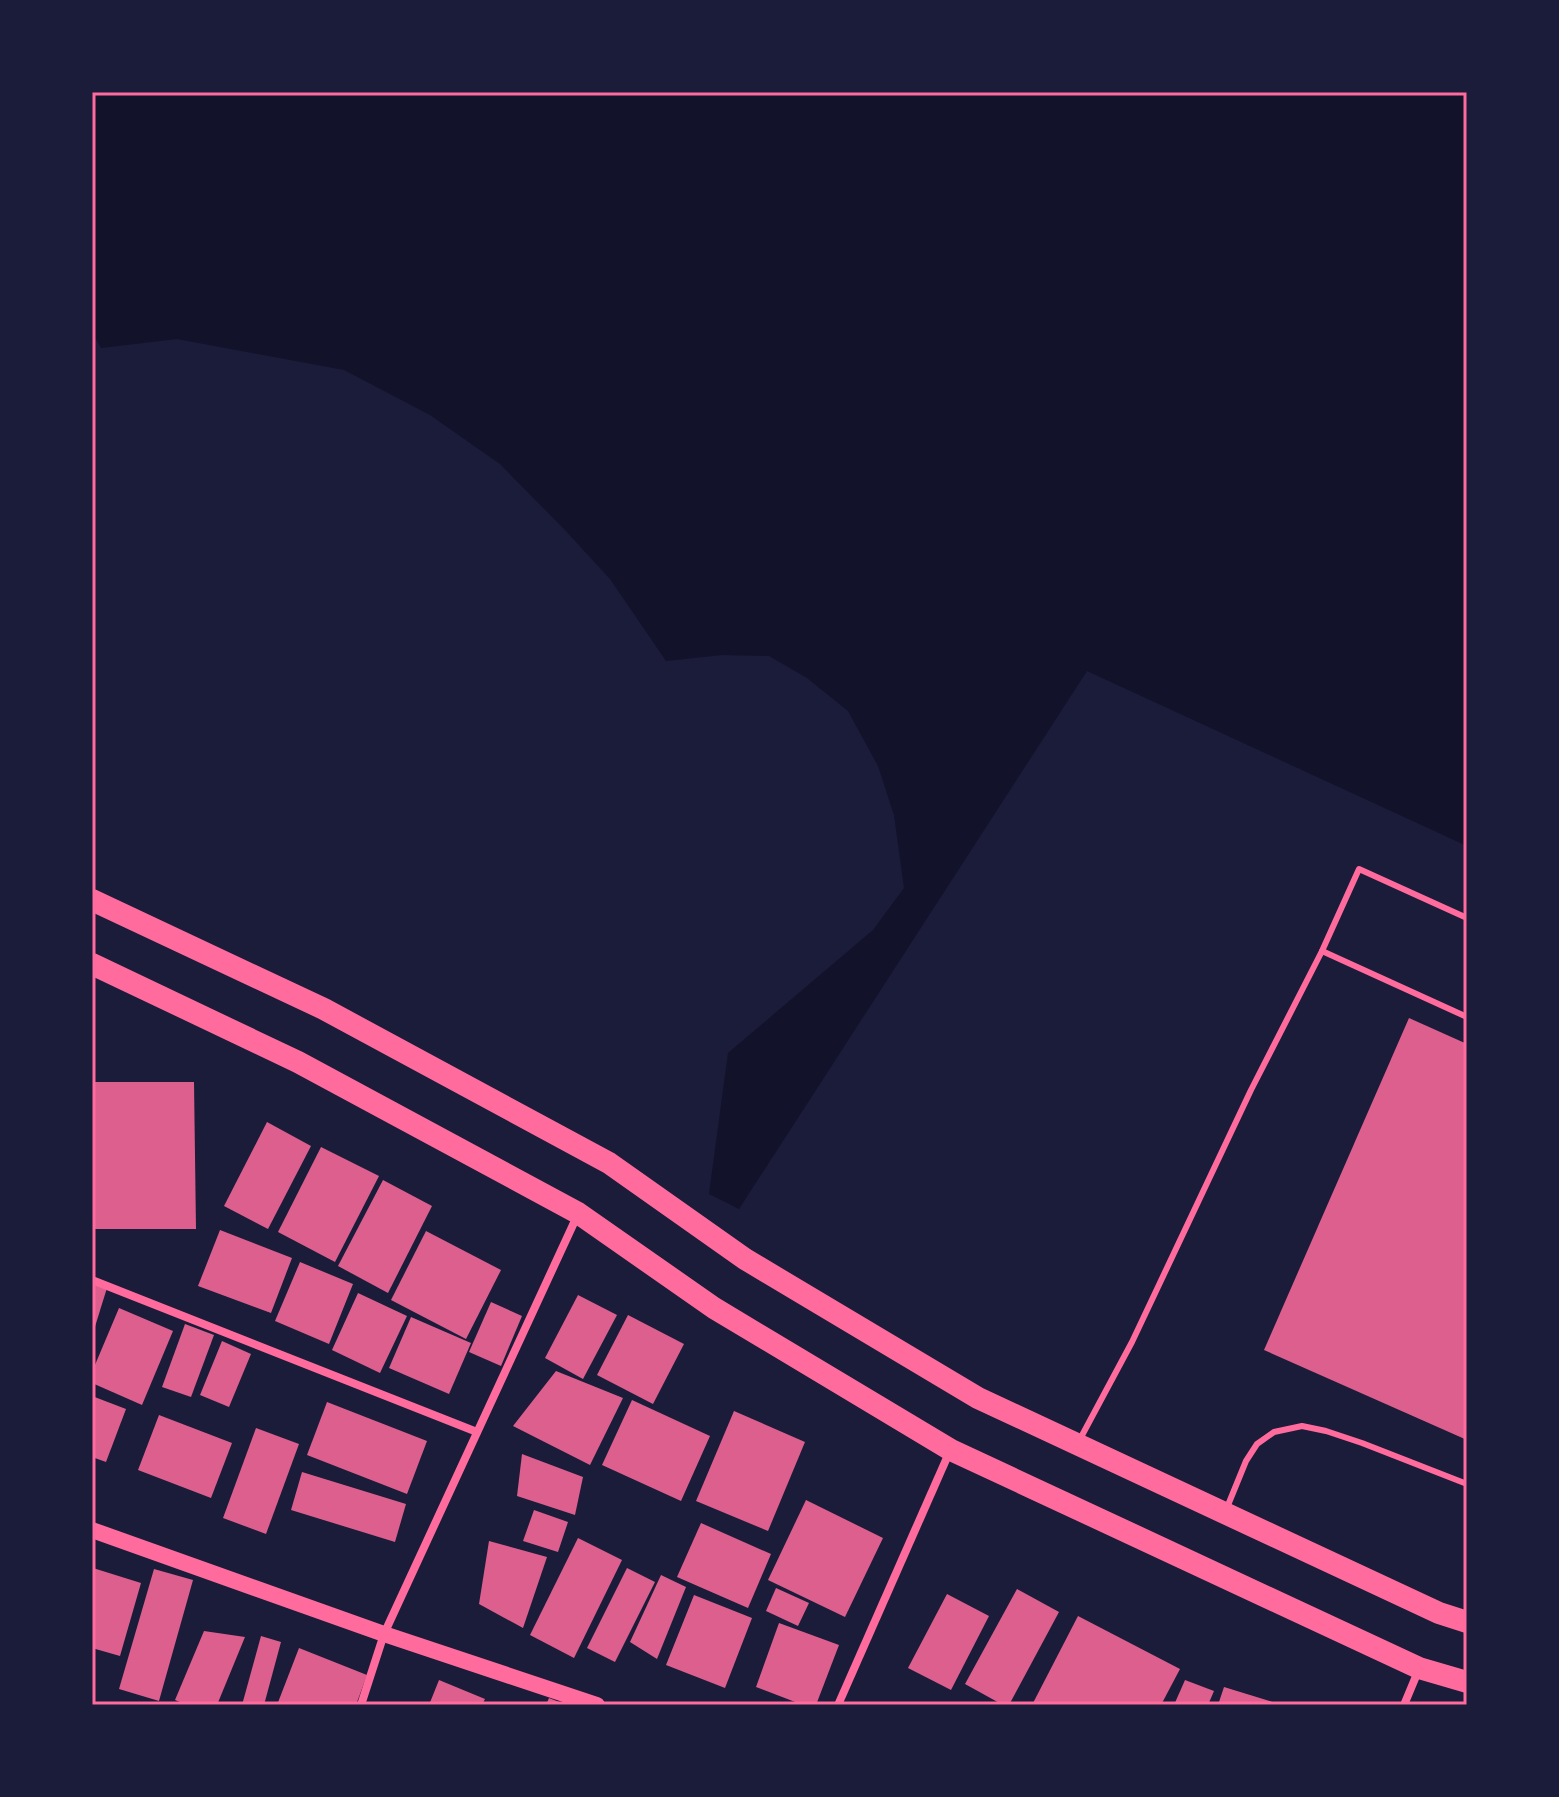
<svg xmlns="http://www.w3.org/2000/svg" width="1559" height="1797" viewBox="0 0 1559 1797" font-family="'Archivo Narrow',sans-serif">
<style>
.water{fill:#12122b}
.building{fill:#dd5f8e}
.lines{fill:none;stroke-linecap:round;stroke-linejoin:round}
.service{stroke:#ff6b9d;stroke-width:6}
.minor{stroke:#ff6b9d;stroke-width:8}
.secondary{stroke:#ff6b9d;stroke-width:16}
.trunk{stroke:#ff6b9d;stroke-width:22}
.neatline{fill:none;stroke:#ff6b9d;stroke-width:3}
</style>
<rect width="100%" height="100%" fill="#1b1b3a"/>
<polygon class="water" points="92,92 1467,92 1467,846 1087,671 739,1209 709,1194 728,1053 873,930 904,888 894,815 878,766 848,711 807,678 769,656 722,655 666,661 610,579 564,529 500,464 430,415 344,370 177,339 101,348 92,332"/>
<g class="building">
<polygon points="1409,1018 1467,1044 1467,1440 1264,1350"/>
<polygon points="92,1082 194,1082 196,1229 92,1229"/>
<polygon points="267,1122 311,1146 268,1229 224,1206"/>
<polygon points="321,1147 379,1176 335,1262 278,1232"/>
<polygon points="383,1180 432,1206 388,1293 338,1266"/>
<polygon points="220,1230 292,1258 271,1313 198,1286"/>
<polygon points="426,1231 501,1270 466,1339 391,1300"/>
<polygon points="300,1262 353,1284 329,1344 275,1321"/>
<polygon points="92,1283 107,1288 93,1333 92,1333"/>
<polygon points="358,1293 407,1316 380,1373 332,1350"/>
<polygon points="578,1295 617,1315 583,1379 545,1358"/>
<polygon points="491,1302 522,1316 501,1366 469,1352"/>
<polygon points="119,1308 173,1331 142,1405 92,1383 92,1372"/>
<polygon points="628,1315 684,1344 653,1404 597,1375"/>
<polygon points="411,1317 471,1343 449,1394 389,1368"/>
<polygon points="185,1324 214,1335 191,1397 162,1387"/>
<polygon points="222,1341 251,1354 229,1407 200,1395"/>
<polygon points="556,1371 623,1398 590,1465 513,1426"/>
<polygon points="92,1396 126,1409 106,1462 92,1457"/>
<polygon points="632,1400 710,1436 681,1501 602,1465"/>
<polygon points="327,1402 427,1441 407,1494 307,1455"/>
<polygon points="734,1411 805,1442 768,1531 696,1501"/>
<polygon points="159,1415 232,1443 211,1498 138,1470"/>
<polygon points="256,1428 299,1444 266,1534 223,1518"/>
<polygon points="522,1454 583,1477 575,1515 517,1496"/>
<polygon points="302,1472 406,1504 395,1542 291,1510"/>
<polygon points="806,1500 883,1538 845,1617 768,1580"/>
<polygon points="534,1510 568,1522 558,1552 523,1541"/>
<polygon points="701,1523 771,1554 748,1608 677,1577"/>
<polygon points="578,1538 622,1560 574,1658 530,1635"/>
<polygon points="489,1541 547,1557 523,1628 479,1604"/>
<polygon points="93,1568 141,1583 120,1656 92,1648"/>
<polygon points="627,1568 655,1582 615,1662 587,1648"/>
<polygon points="154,1569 193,1580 159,1701 119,1689"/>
<polygon points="661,1575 686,1587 657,1659 630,1642"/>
<polygon points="776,1588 809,1603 798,1626 766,1611"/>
<polygon points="1017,1589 1059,1612 1009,1705 1003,1705 965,1684"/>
<polygon points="947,1594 989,1616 951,1690 908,1668"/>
<polygon points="694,1595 752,1618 725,1688 666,1665"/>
<polygon points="1078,1616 1180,1669 1161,1705 1032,1705"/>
<polygon points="779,1623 839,1645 816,1705 803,1705 756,1687"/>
<polygon points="204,1631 245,1637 217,1705 187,1705 175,1700"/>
<polygon points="261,1636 281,1642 264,1705 242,1705"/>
<polygon points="299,1648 367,1675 356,1705 277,1705"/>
<polygon points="439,1680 485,1699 482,1705 429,1705"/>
<polygon points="1185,1680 1214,1691 1208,1705 1174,1705"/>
<polygon points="1224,1687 1279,1704 1279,1705 1218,1705"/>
<polygon points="549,1698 567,1705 546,1705"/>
</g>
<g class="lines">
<g class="service">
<polyline points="1322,951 1467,1017"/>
<polyline points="1079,1441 1132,1342 1251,1090 1322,951 1359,869 1467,918"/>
<polyline points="1226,1510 1246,1461 1257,1444 1274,1432 1302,1426 1326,1431 1362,1443 1467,1484"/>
</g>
<g class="minor">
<polyline points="92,1280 477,1432"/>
<polyline points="361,1705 384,1634 578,1214"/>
<polyline points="838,1705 949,1453"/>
<polyline points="1404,1705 1419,1669"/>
</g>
<polyline class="secondary" points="92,1530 384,1634 597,1705"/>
<g class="trunk">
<polyline points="92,900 324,1009 609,1163 745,1259 978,1398 1439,1613 1467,1622"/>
<polyline points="92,964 298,1062 578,1213 714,1308 951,1450 1419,1668 1467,1682"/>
</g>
</g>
<rect width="1559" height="1797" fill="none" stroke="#1b1b3a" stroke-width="188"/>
<rect x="94" y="94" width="1371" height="1609" class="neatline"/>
</svg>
